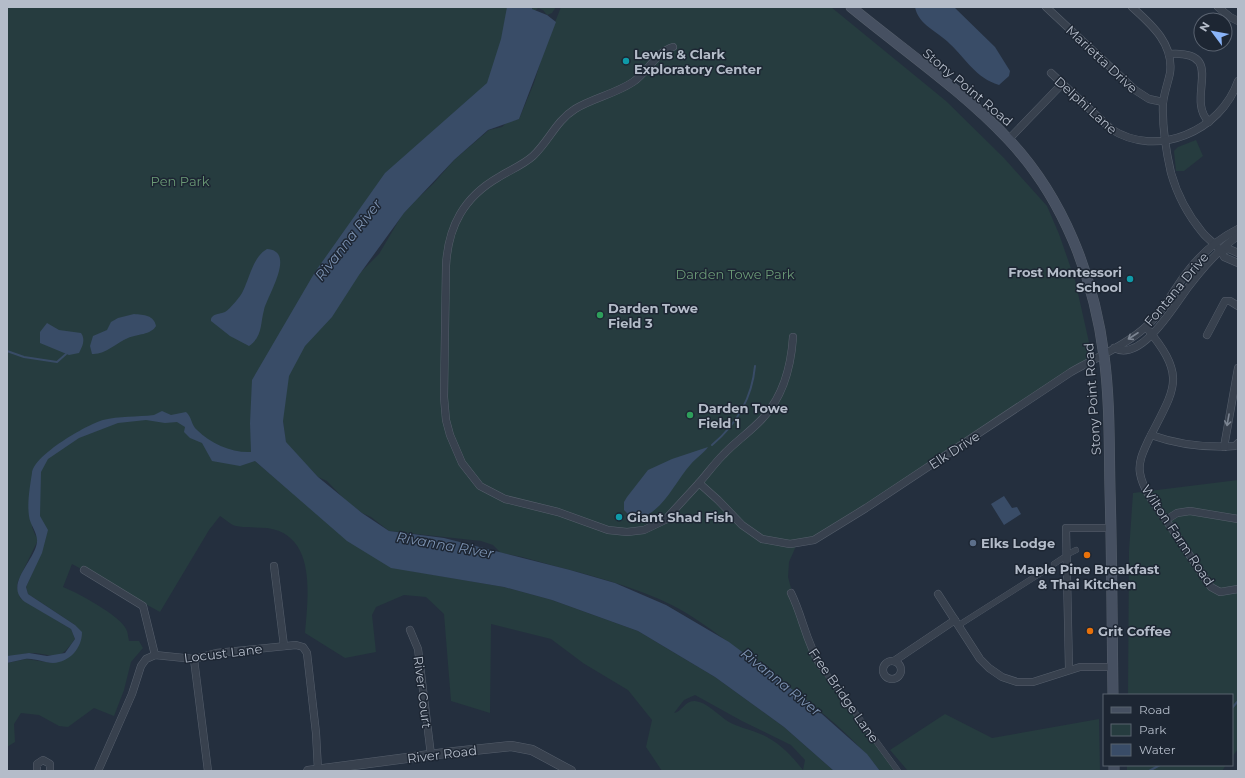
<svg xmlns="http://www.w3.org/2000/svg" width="1245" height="778" viewBox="0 0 1245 778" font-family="Montserrat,sans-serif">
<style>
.green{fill:#263c3f;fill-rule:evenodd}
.water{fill:#394c67}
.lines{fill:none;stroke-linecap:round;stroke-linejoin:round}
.stream{stroke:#394c67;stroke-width:2}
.pedestrian-casing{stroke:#565f6c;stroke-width:6}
.minor-casing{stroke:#565f6c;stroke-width:8}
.tertiary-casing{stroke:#565f6c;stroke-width:10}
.secondary-casing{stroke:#565f6c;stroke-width:11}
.pedestrian{stroke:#38414e;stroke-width:5.5}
.minor{stroke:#38414e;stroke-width:7}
.tertiary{stroke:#38414e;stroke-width:9}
.secondary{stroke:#465061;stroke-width:10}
.oneway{stroke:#7c8592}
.culture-dot{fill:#0f9aa8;stroke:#1d2633;stroke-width:1.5}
.leisure-dot{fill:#2e9e5b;stroke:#1d2633;stroke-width:1.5}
.service-dot{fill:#5c6f8a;stroke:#1d2633;stroke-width:1.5}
.food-dot{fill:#e8710a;stroke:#1d2633;stroke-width:1.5}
.labels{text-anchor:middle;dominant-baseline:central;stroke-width:3;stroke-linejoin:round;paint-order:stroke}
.poi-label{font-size:13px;font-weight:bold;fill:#b4bcc9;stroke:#1d2633;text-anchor:start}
.street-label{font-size:13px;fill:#b4bcc9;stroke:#1d2633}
.park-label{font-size:13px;fill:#6b9a76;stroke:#1d2633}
.water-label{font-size:14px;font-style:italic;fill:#7c92b1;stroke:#1d2633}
</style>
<rect width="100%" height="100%" fill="#242f3e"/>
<g class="green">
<path d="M 7,7 L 556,7 L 552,13 L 547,15 L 543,10 L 538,8 L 534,12 L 531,8 L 511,70 L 260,377 L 256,462 L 281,483 L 411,571 L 504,587 L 552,600 L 638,631 L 715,677 L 784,727 L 834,771 L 662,771 L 646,747 L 652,720 L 628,690 L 583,663 L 551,639 L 491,624 L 490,713 L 451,701 L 444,614 L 426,597 L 404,595 L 376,607 L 372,615 L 376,652 L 345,658 L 305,633 C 308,596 317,535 267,528 C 257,527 246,528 236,526 C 231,525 225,519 220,516 L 209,530 L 160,612 L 72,564 L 63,587 C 76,592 121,616 126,629 C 128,632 128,637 129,641 L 139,641 L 143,648 L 131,662 L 124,690 L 114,716 L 94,708 L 68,727 L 59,726 L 39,715 L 21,713 L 14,724 L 15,742 L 7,747 L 7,663 L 26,659 L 53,663 L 78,647 L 75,625 L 28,594 L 26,587 L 36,565 L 37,542 L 18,581 L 17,586 L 20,598 L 71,629 L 75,639 C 56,666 54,652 29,653 C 21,654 15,656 7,656 ZM 43,457 L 33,505 L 36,537 L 32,527 L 32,471 ZM 695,695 L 742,721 L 791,745 L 805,760 L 803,770 C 791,755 777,740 758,733 C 748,729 738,727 729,722 C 719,716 707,702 695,701 C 685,700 682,712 674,713 L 684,700 Z"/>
<path d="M 561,7 L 831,7 L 946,101 L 1004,158 L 1047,206 L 1059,234 L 1075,280 L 1093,360 L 825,536 L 797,544 L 789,562 L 788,577 L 792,592 L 817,657 L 897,771 L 880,771 C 847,728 803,697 760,666 C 727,642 696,615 659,599 C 615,580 568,570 522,557 L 501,553 L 493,545 L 481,541 L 389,531 L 371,517 L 362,513 L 346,501 L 327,481 L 318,477 L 286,444 L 283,421 L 283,375 L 288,366 L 354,279 L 379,254 L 402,215 L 416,200 L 433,184 L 454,160 L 489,130 L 502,127 L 507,122 L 519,119 L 534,83 L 544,50 Z"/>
<polygon points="1196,140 1203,156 1184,171 1176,171 1174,151 1178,147"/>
<polygon points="1238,480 1238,749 1232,757 1232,695 1128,695 1129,551 1133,493"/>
<polygon points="945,714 992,738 1099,719 1100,771 908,771 890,750"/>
<polygon points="1127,765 1226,765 1222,771 1127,771"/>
</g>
<g class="water">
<path d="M 507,7 L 532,7 L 532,9 L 547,15 L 556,22 L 519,119 L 488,130 L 454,160 L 404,213 L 359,275 L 332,317 L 305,346 L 289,376 L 283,421 L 286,442 L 318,477 L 362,513 L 389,531 L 444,538 L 570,570 L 615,583 L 666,605 L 729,642 L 805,699 L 867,754 L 880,771 L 834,771 L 784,727 L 715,677 L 638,631 L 552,600 L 504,587 L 391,568 L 347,541 L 255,461 L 240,466 L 212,461 L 202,443 L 190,438 L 184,432 L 185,427 L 177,422 L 165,423 L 146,420 L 118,423 L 79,438 L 48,459 L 41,472 L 40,516 L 48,530 L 42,553 L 26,587 L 28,594 L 75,625 L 82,632 C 82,648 70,662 53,663 C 44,663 35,658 25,659 C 19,660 13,662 7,663 L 7,656 L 29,653 L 47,656 L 65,653 L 75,639 L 71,629 L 25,602 C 3,585 35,561 37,542 C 38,533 30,525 29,516 C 27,503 30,486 32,473 C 34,455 86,425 103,420 C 119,416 137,417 154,415 L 162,411 L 171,415 L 186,412 C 192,417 191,425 197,430 C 211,444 232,453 251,452 L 250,423 L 252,380 L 315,272 L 385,173 L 487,83 L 501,39 Z"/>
<path d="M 915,7 L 954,7 L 995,47 L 1010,71 L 1009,76 L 999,85 C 976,78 966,59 950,44 C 939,32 918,25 915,7 Z"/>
<path d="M 267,249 C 297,251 267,296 264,310 C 260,324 263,336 249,346 L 230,336 L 211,321 C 211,318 211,318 213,316 C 217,313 221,314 225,312 C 230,309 241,296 243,291 C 250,277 253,257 267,249 Z"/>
<path d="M 134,314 C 144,315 154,315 156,326 C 151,335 137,334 128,338 C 116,343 105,355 92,354 L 90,346 L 93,336 L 107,330 L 111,322 L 118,318 Z"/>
<path d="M 47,323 L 59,330 L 81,333 C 86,340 82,347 79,353 L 69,355 L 40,343 L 40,332 Z"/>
<path d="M 708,447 C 705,452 695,459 691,464 C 674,483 664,511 638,519 L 630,516 L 624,510 L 624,502 L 627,497 L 648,470 L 672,459 Z"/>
<polygon points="1004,496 1012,508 1017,507 1021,514 1004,525 991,504"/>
</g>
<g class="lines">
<g class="stream">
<polyline points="7,351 24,357 57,362 66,354"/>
<path d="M 712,445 C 737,424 752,398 755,366"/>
<polyline points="1232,708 1238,701"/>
<polyline points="1149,771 1160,765"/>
</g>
<g class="pedestrian-casing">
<g id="pedestrian">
<polyline points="1070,553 1076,550"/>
<polyline points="1054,564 1063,558"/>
<polyline points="959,625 1047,569"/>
<polyline points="821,666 898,771"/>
</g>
</g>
<g class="minor-casing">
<g id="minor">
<polyline points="1046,7 1135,90 1149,99 1163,102"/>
<path d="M 1132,7 C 1152,25 1174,44 1170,73 C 1168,83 1164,93 1163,103 C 1162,125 1166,151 1171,173 C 1177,194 1188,215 1202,232 C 1209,241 1220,246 1224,257 L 1238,263"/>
<polyline points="1218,7 1230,17 1238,21"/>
<path d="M 673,47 C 656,52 648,72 633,82 C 615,94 593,98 575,109 C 556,121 549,141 533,156 C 523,165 510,170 499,177 C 464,197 448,226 446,266 L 444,397 L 446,420 L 450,435 L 462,463 L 480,486 L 505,499 L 558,512 L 608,530 L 627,532 L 644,530 L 665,520 L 699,483 L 718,500 L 742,525 L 762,539 L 790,544 L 814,540 L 866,508 L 1071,372 C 1097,357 1127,345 1149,324 C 1161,313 1169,298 1178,285 C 1193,262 1214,241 1238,229"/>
<path d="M 1169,54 C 1229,50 1184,98 1209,122"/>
<path d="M 1051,73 L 1111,129 C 1157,159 1221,131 1238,81"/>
<polyline points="1009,139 1062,84"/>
<polyline points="1222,251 1229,249 1238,253"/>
<path d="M 1146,327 C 1187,377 1176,386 1149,439 C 1144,450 1138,461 1140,473 C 1143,492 1160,511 1170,526 C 1184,546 1197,567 1211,587 L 1220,592 L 1238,589"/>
<polyline points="1207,335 1225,301 1230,301 1238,306"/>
<path d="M 1114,348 C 1142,363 1175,304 1189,286 C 1202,269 1220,248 1238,236"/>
<path d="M 1151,435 C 1179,445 1206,448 1235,446 L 1238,443"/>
<polyline points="1224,447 1238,368"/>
<path d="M 699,483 C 707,474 714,464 723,455 C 735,442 750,432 762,419 C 783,397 791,367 793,337"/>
<polyline points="1166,520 1177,513 1190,511 1238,519"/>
<polyline points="274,566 284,646"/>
<polyline points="84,570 143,606 155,655"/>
<path d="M 791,593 C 803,617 806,643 821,666"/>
<polyline points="938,594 980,659 989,668 1002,677 1017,682 1033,682 1080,667 1113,667"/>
<polyline points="410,630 418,649 431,755"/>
<polyline points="194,659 208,771"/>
<polyline points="894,661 955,620"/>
<circle cx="892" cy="670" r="9"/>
<polyline points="1069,669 1066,528 1111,528"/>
<polyline points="37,771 37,764 43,760 50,764 50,771"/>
<polyline points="98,771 132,694 141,666 146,659 155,655 194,659 216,653 296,645 303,647 307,653 316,733 318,770"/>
</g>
</g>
<g class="tertiary-casing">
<polyline id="tertiary" points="308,771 445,753 511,746 532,750 571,771"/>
</g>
<g class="secondary-casing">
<g id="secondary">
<path d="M 851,7 C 902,49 963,91 1008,139 C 1063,197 1094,277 1104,356 C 1110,400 1109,445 1110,490 C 1112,558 1112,627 1113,695"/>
<polyline points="1114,765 1114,771"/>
</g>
</g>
<use href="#pedestrian" class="pedestrian"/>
<use href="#minor" class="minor"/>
<use href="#tertiary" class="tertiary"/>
<use href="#secondary" class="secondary"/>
</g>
<defs><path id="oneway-shaft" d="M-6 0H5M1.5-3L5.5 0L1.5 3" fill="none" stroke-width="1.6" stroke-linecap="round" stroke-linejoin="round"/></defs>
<g class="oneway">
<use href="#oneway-shaft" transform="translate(1133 336) rotate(147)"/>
<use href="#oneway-shaft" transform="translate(1228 420) rotate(100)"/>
</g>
<g class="culture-dot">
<circle cx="626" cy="61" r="4"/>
<circle cx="1130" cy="279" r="4"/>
<circle cx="619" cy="517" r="4"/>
</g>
<g class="leisure-dot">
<circle cx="600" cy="315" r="4"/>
<circle cx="690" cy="415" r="4"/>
</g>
<circle class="service-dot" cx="973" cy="543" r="4"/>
<g class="food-dot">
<circle cx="1087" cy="555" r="4"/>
<circle cx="1090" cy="631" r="4"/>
</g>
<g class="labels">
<g class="poi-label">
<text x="634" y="54">Lewis &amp; Clark<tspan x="634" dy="15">Exploratory Center</tspan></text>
<text x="1122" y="272" text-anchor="end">Frost Montessori<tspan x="1122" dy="15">School</tspan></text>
<text x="608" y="308">Darden Towe<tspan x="608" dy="15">Field 3</tspan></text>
<text x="698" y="408">Darden Towe<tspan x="698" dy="15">Field 1</tspan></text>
<text x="627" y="517">Giant Shad Fish</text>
<text x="981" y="543">Elks Lodge</text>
<text x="1087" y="569" text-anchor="middle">Maple Pine Breakfast<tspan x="1087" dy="15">&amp; Thai Kitchen</tspan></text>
<text x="1098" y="631">Grit Coffee</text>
</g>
<g class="street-label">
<text transform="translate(1102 59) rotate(43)">Marietta Drive</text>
<text transform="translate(968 87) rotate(40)">Stony Point Road</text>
<text transform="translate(1086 105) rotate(42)">Delphi Lane</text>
<text transform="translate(1176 289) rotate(-50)">Fontana Drive</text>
<text transform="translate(1092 399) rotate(-94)">Stony Point Road</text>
<text transform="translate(954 450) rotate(-33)">Elk Drive</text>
<text transform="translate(1178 535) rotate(56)">Wilton Farm Road</text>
<text transform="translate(223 653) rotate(-7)">Locust Lane</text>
<text transform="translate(423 692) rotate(83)">River Court</text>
<text transform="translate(844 695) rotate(55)">Free Bridge Lane</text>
<text transform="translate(442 754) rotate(-7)">River Road</text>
</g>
<g class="park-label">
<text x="180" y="181">Pen Park</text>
<text x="735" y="274">Darden Towe Park</text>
</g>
<g class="water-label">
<text transform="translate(348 240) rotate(-52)">Rivanna River</text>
<text transform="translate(445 545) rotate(10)">Rivanna River</text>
<text transform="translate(781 682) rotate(39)">Rivanna River</text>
</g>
</g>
<rect width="1245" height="778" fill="none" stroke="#b4bcc9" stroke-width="16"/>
<rect x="1103" y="694" width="130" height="72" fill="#1d2633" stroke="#59626f"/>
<rect x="1111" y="707" width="20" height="6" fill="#465061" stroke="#59626f"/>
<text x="1139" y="714" font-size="12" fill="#b4bcc9">Road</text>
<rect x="1111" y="724" width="20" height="12" fill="#263c3f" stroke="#59626f"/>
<text x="1139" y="734" font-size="12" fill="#b4bcc9">Park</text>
<rect x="1111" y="744" width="20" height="12" fill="#394c67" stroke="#59626f"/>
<text x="1139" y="754" font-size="12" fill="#b4bcc9">Water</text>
<g transform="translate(1213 32) rotate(302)"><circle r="19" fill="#1d2633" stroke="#59626f"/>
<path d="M0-3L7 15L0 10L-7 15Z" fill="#8ab4f8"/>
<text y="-6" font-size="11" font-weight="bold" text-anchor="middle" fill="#b4bcc9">N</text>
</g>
</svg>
